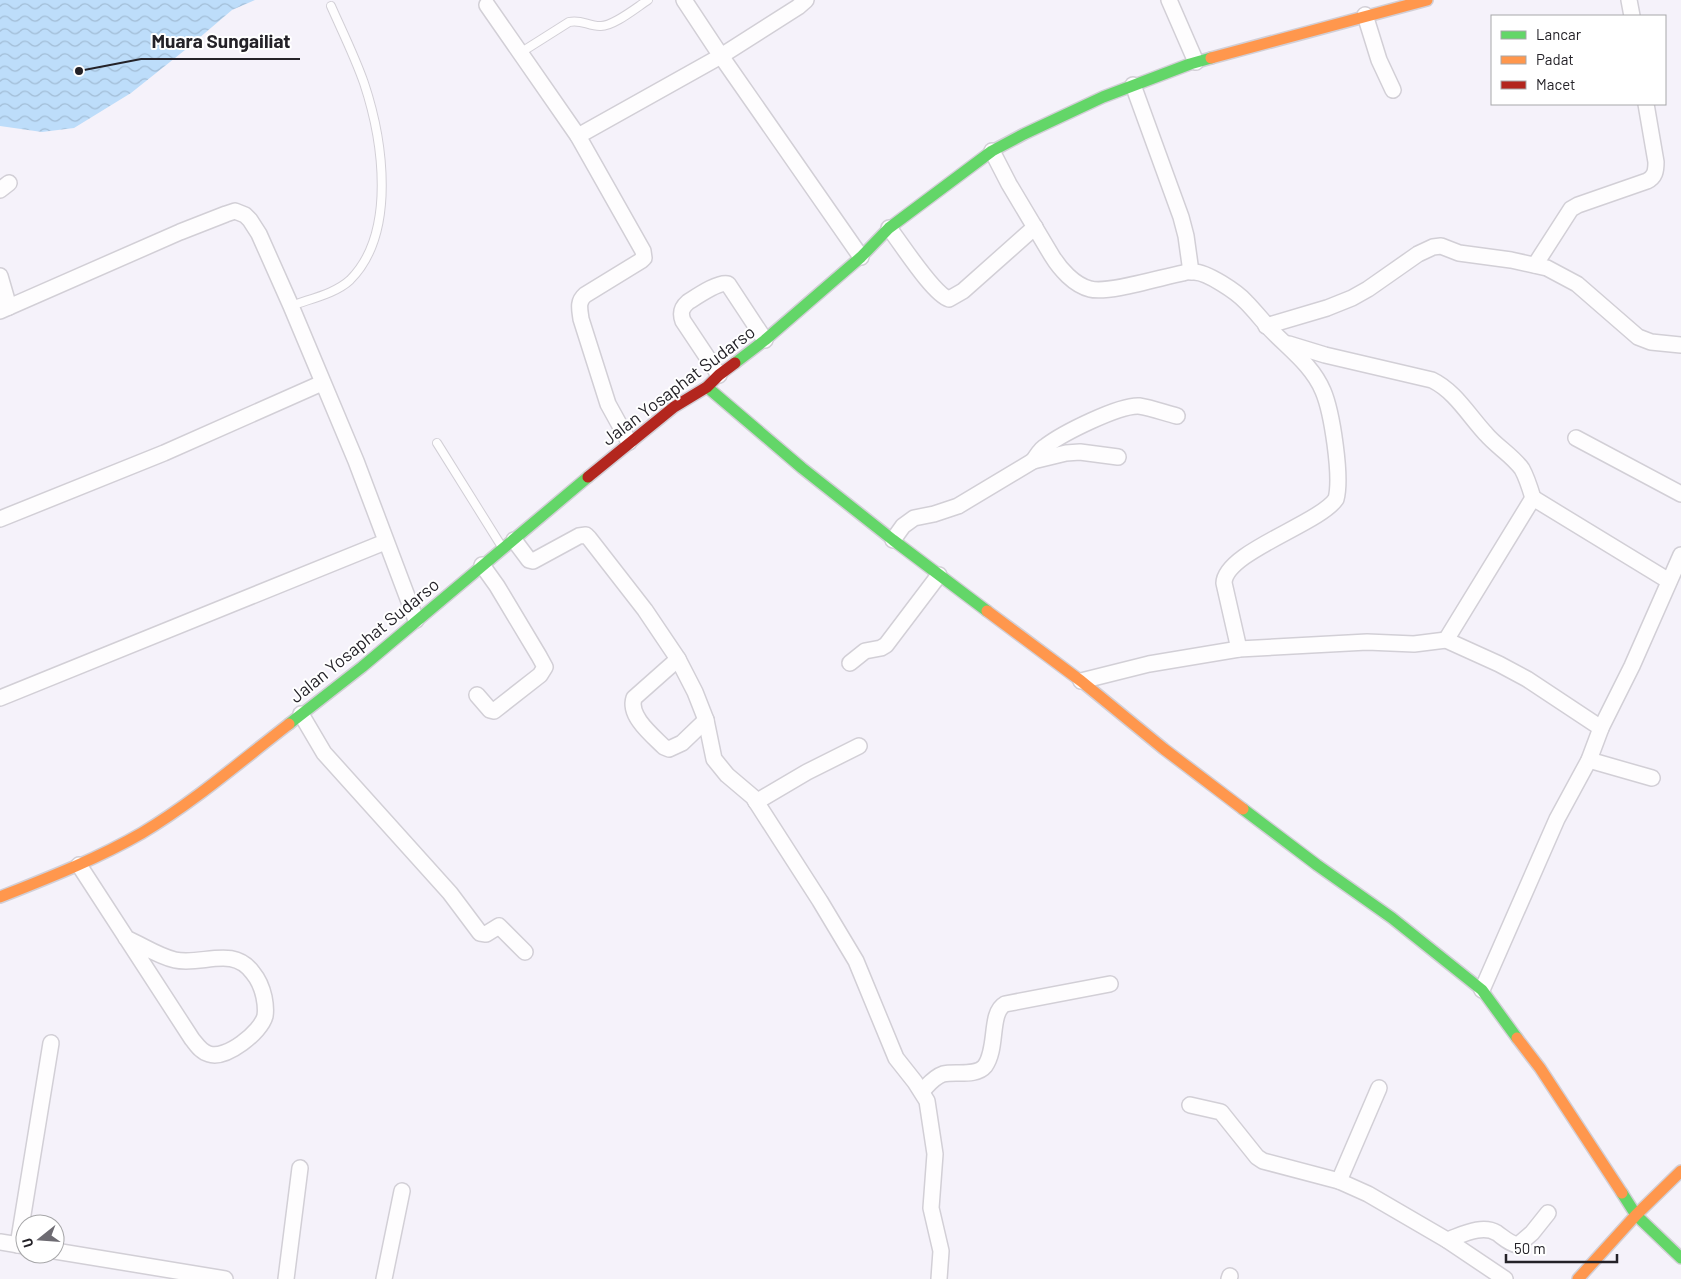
<svg xmlns="http://www.w3.org/2000/svg" width="1681" height="1279" viewBox="0 0 1681 1279" font-family="Barlow,sans-serif">
<style>
.water{fill:url(#water-waves)}
.lines{fill:none;stroke-linecap:round;stroke-linejoin:round}
.lane-casing{stroke:#d2cfd6;stroke-width:10}
.street-casing{stroke:#d2cfd6;stroke-width:18}
.fast-casing{stroke:#d2cfd6;stroke-width:14}
.slow-casing{stroke:#d2cfd6;stroke-width:14}
.jam-casing{stroke:#d2cfd6;stroke-width:14}
.lane{stroke:#fefdfe;stroke-width:8}
.street{stroke:#fefdfe;stroke-width:15}
.fast{stroke:#63d668;stroke-width:11}
.slow{stroke:#ff974d;stroke-width:11}
.jam{stroke:#b3261e;stroke-width:11}
.labels{text-anchor:middle;dominant-baseline:central;stroke-width:4;stroke-linejoin:round;paint-order:stroke}
.street-label{font-size:18px;fill:#242228;stroke:#fff}
.leader{fill:none;stroke:#242228;stroke-width:2}
.callout-dot{fill:#242228;stroke:#fff;stroke-width:2}
.callout-label{font-size:19px;text-anchor:middle;font-weight:bold;fill:#242228;stroke:#fff;stroke-width:4;stroke-linejoin:round;paint-order:stroke}
</style>
<defs>
<pattern id="water-waves" width="16" height="10" patternUnits="userSpaceOnUse" patternTransform="scale(1.25)"><rect width="16" height="10" fill="#bdddfa"/><path d="M0 5q4-4 8 0t8 0" fill="none" stroke="#a2bdd6"/></pattern>
</defs>
<rect width="100%" height="100%" fill="#f5f2fa"/>
<polygon class="water" points="0,0 255,0 232,10 185,50 131,93 74,128 42,132 0,126"/>
<g class="lines">
<g class="lane-casing">
<g id="lane">
<path d="M 520,53 L 569,22 C 581,19 588,26 600,26 C 613,27 637,7 648,0"/>
<path d="M 291,306 C 309,299 335,294 350,280 C 397,233 383,140 364,83 C 355,57 342,31 331,6"/>
<polyline points="437,443 502,547"/>
</g>
</g>
<g class="street-casing">
<g id="street">
<polyline points="684,0 721,56 861,257"/>
<polyline points="1169,0 1196,62"/>
<polyline points="1629,0 1632,16"/>
<path d="M 487,5 L 578,136 L 643,251 L 644,258 L 642,260 L 585,295 C 577,302 580,310 581,319 L 608,404 L 629,442"/>
<polyline points="1365,15 1379,60 1393,90"/>
<polyline points="1133,85 1181,217 1186,236 1191,272"/>
<polyline points="578,136 721,56 798,7 806,0"/>
<path d="M 992,151 L 1009,184 L 1052,256 C 1060,269 1074,285 1090,289 C 1108,294 1162,277 1183,273 C 1186,272 1190,271 1194,272 C 1207,272 1237,292 1246,302 C 1256,312 1264,323 1274,333 C 1292,351 1313,367 1323,391 C 1332,412 1342,477 1336,499 C 1319,524 1225,552 1224,583 L 1239,649"/>
<polyline points="0,190 9,183"/>
<path d="M 889,228 C 901,243 933,294 949,299 L 963,291 L 1035,227"/>
<path d="M 1535,265 L 1571,209 L 1578,205 L 1647,181 C 1655,177 1656,171 1656,162 L 1646,104"/>
<polyline points="0,276 9,307"/>
<polyline points="0,311 180,232 226,214 235,211 245,215 250,220 259,234 291,306 356,461 416,620"/>
<polyline points="1266,326 1327,308 1352,298 1368,289 1418,254 1433,247 1441,246 1459,253 1511,260 1547,268 1577,284 1638,337 1651,342 1681,345"/>
<path d="M 1289,344 L 1325,355 L 1432,380 C 1455,391 1469,416 1486,434 C 1497,447 1512,455 1522,469 C 1527,478 1530,488 1533,498"/>
<path d="M 719,375 L 683,321 C 680,313 681,308 688,302 C 696,297 719,281 728,284 L 765,340"/>
<polyline points="1576,438 1681,494"/>
<path d="M 1033,461 C 1037,456 1040,449 1046,446 C 1063,433 1119,405 1139,406 C 1152,408 1165,413 1177,416"/>
<polyline points="0,519 164,453 322,383"/>
<polyline points="514,540 529,560 533,561 579,536 586,535 589,538 645,610 678,659 695,692 706,720 714,759 727,775 753,797 820,901 856,961 896,1058 915,1082 927,1101 935,1154 931,1208 941,1251 939,1279"/>
<polyline points="893,540 903,526 914,518 934,514 958,506 1033,461 1066,453 1080,452 1118,457"/>
<polyline points="1446,640 1533,498 1669,581"/>
<path d="M 678,659 L 634,698 C 628,716 652,735 664,747 L 669,749 L 682,743 L 706,720"/>
<polyline points="850,663 865,651 881,648 886,645 939,575"/>
<polyline points="1081,681 1149,664 1239,649 1367,642 1414,644 1446,640 1499,664 1527,679 1601,728"/>
<polyline points="477,695 490,710 494,711 540,675 545,667 539,656 497,586 482,565"/>
<polyline points="0,698 385,542"/>
<polyline points="301,714 324,753 450,893 480,933 486,934 499,926 525,952"/>
<polyline points="1589,760 1652,778"/>
<polyline points="756,802 807,772 859,746"/>
<path d="M 79,865 L 192,1039 C 197,1045 201,1052 209,1054 C 226,1060 261,1032 265,1016 C 266,1010 265,1002 264,997 C 262,988 258,979 253,973 C 233,945 202,966 175,960 C 158,956 142,945 126,938"/>
<polyline points="1482,990 1557,819 1589,760 1601,728 1632,666 1681,555"/>
<path d="M 922,1091 C 928,1085 934,1077 943,1074 C 955,1071 976,1077 985,1066 C 998,1048 989,1013 1005,1004 L 1110,984"/>
<polyline points="1190,1105 1221,1112 1257,1157 1263,1161 1339,1181 1368,1194 1447,1240 1505,1279"/>
<polyline points="1339,1181 1379,1088"/>
<path d="M 1447,1240 C 1462,1235 1482,1224 1497,1233 C 1504,1238 1510,1244 1518,1245 L 1532,1233 L 1548,1213"/>
<polyline points="0,1242 25,1246"/>
<polyline points="18,1245 51,1043"/>
<polyline points="55,1251 225,1279"/>
<polyline points="286,1279 300,1168"/>
<polyline points="384,1279 402,1191"/>
<polyline points="1229,1279 1230,1276"/>
</g>
</g>
<g class="fast-casing">
<g id="fast">
<polyline points="735,363 765,340 861,257 889,228 992,151 1024,134 1103,97 1190,64 1211,58"/>
<polyline points="707,387 802,468 893,540 987,611"/>
<polyline points="289,724 362,667 588,477"/>
<polyline points="1243,809 1317,865 1392,918 1482,990 1517,1038"/>
<polyline points="1622,1193 1636,1215 1681,1258"/>
</g>
</g>
<g class="slow-casing">
<g id="slow">
<polyline points="1211,58 1427,0"/>
<polyline points="987,611 1081,681 1164,749 1243,809"/>
<path d="M 0,897 C 48,878 97,859 142,833 C 194,802 241,761 289,724"/>
<polyline points="1517,1038 1540,1068 1622,1193"/>
<polyline points="1578,1279 1636,1215 1681,1171"/>
</g>
</g>
<g class="jam-casing">
<polyline id="jam" points="588,477 674,407 707,387 719,375 735,363"/>
</g>
<use href="#lane" class="lane"/>
<use href="#street" class="street"/>
<use href="#fast" class="fast"/>
<use href="#slow" class="slow"/>
<use href="#jam" class="jam"/>
</g>
<g class="labels">
<g class="street-label">
<text transform="translate(678 385) rotate(-37)">Jalan Yosaphat Sudarso</text>
<text transform="translate(364 640) rotate(-39)">Jalan Yosaphat Sudarso</text>
</g>
</g>
<path class="leader" d="M79 71L141 59H300"/>
<circle class="callout-dot" cx="79" cy="71" r="5"/>
<g class="callout-label">
<text x="221" y="48">Muara Sungailiat</text>
</g>
<rect x="1491" y="15" width="175" height="90" fill="#ffffff" stroke="#a7a7a9"/>
<rect x="1501" y="31" width="25" height="8" fill="#63d668" stroke="#a7a7a9"/>
<text x="1536" y="40" font-size="15" fill="#242228">Lancar</text>
<rect x="1501" y="56" width="25" height="8" fill="#ff974d" stroke="#a7a7a9"/>
<text x="1536" y="65" font-size="15" fill="#242228">Padat</text>
<rect x="1501" y="81" width="25" height="8" fill="#b3261e" stroke="#a7a7a9"/>
<text x="1536" y="90" font-size="15" fill="#242228">Macet</text>
<g transform="translate(40 1239) rotate(253)"><circle r="24" fill="#ffffff" stroke="#a7a7a9"/>
<path d="M0-4L9 19L0 12L-9 19Z" fill="#6d6b72"/>
<text y="-8" font-size="14" font-weight="bold" text-anchor="middle" fill="#242228">U</text>
</g>
<path d="M1506 1254v8h111v-8" fill="none" stroke="#242228" stroke-width="2.5"/>
<text x="1514" y="1254" font-size="15" fill="#242228" stroke="#ffffff" stroke-width="4" paint-order="stroke">50 m</text>
</svg>
